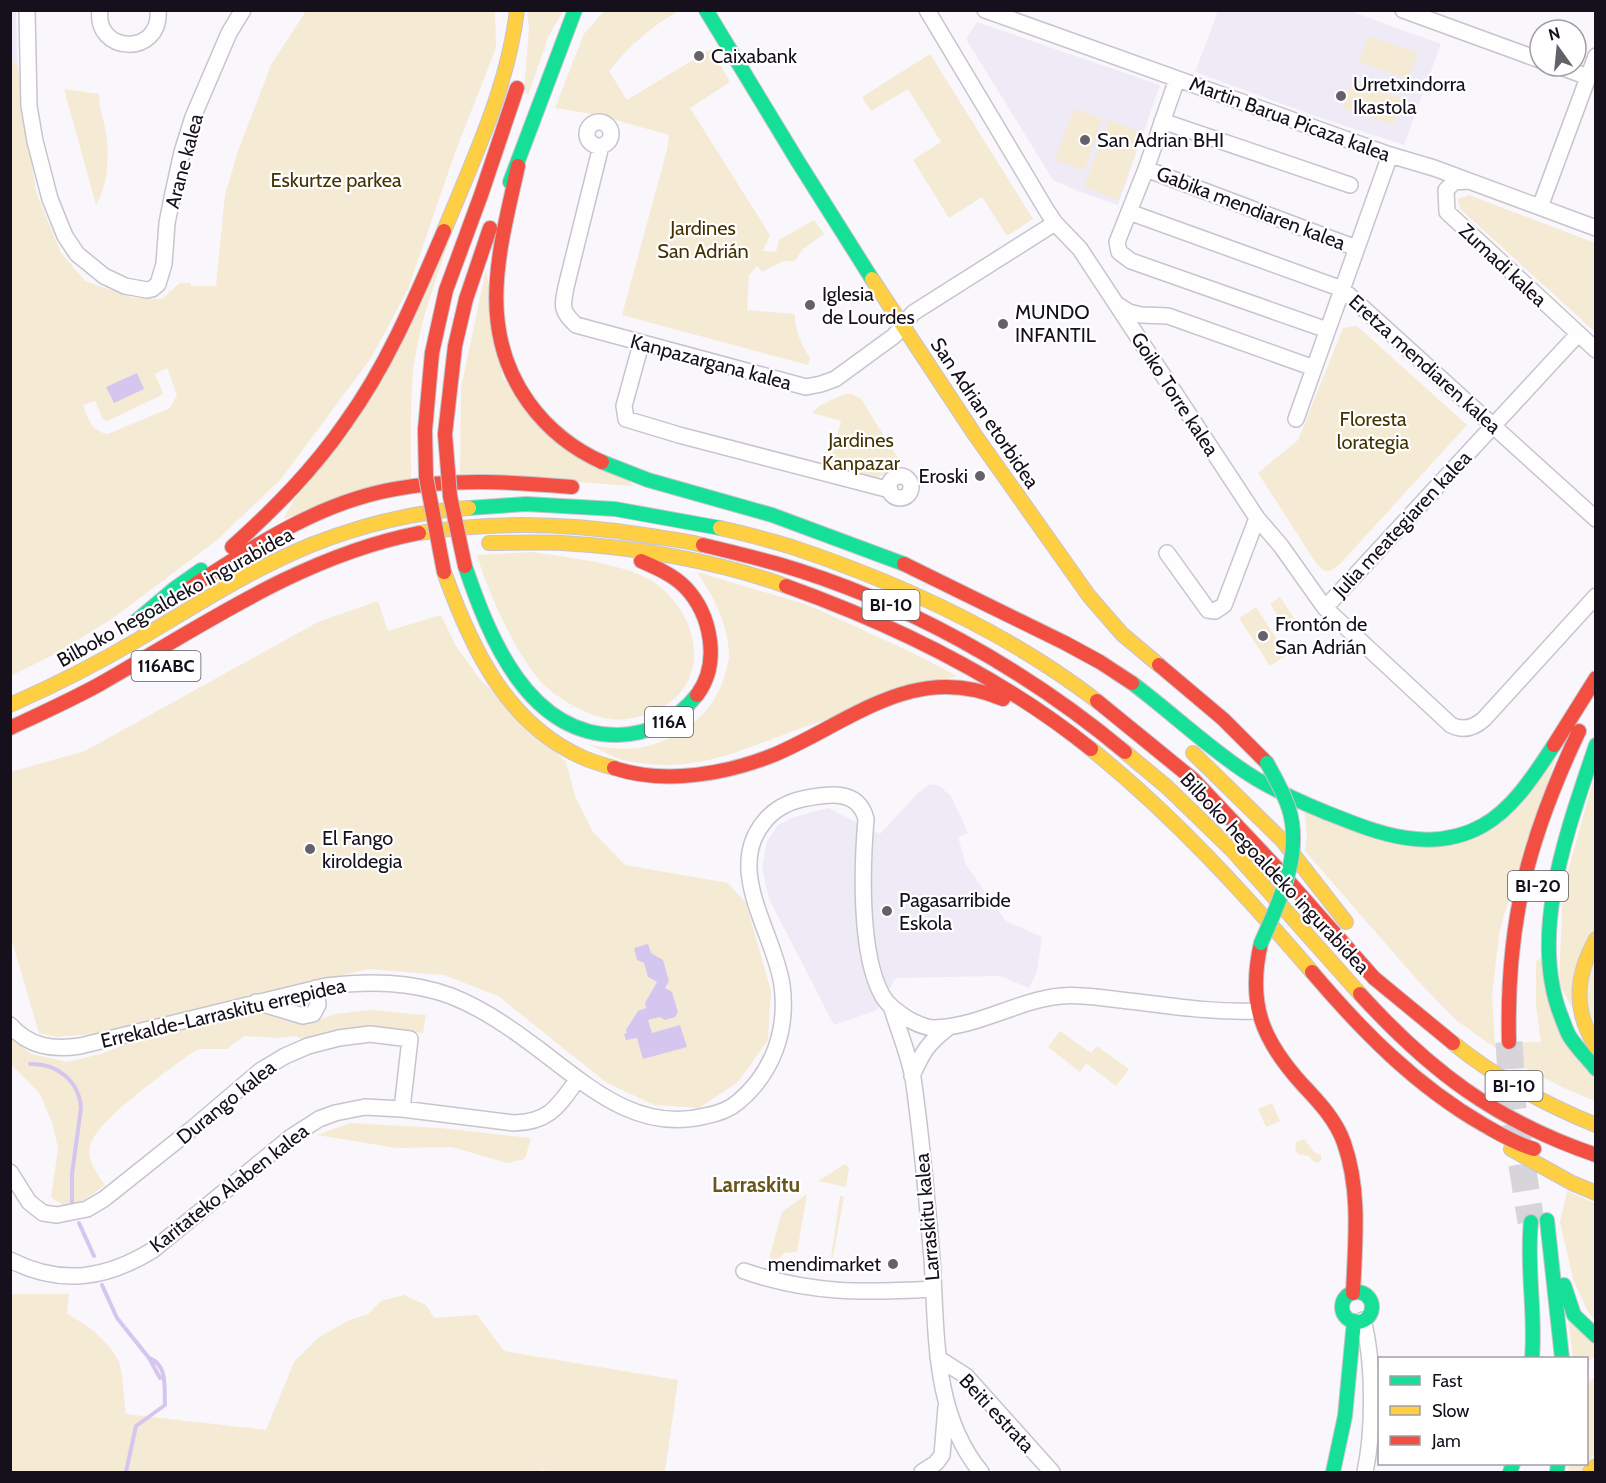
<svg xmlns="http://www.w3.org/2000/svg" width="1606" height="1483" font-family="Cabin,sans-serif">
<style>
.built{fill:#eeebf6}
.green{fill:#f5ead3;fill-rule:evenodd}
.water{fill:#d5c6f0}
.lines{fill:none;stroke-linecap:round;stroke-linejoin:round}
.stream{stroke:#d5c6f0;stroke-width:4}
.highway-tunnel{stroke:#d7d4da;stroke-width:27;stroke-dasharray:27 14;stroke-linecap:butt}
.street-casing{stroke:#c8c4cd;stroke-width:18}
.fast-casing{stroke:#c8c4cd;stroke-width:16}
.slow-casing{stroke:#c8c4cd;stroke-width:16}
.jam-casing{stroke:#c8c4cd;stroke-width:16}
.street{stroke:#fefeff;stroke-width:15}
.fast{stroke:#16e098;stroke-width:14}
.slow{stroke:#ffcf43;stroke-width:14}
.jam{stroke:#f24e42;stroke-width:14}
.fast-bridge-casing{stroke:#c8c4cd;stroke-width:16;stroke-linecap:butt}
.jam-bridge-casing{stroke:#c8c4cd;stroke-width:16;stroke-linecap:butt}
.fast-bridge{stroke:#16e098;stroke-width:14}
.jam-bridge{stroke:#f24e42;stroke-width:14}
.poi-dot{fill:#65616a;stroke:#fff;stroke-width:2}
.labels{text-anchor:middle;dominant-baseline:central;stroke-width:4.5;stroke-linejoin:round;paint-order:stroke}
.shield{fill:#fff;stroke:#5b5860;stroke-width:1.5}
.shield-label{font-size:18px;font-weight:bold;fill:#15101c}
.poi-label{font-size:20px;fill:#15101c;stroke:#fff;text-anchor:start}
.street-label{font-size:20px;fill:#15101c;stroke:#fff}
.park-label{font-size:20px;fill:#430;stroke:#fff}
.neighbourhood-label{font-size:21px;font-weight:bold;fill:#6a551a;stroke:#fff}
</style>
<rect width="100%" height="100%" fill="#f9f7fc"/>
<path class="built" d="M11 11H16L17 61 11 62Z
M1218 11H1350L1441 44 1404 145 1318 117 1195 72Z
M977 22 1160 85 1118 205 1078 191 1053 180 966 39Z
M930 784 939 786 951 796 968 833 958 837 966 865 1006 921 1042 937 1037 972 1029 988 1000 976 896 978 877 1010 834 1025 769 899 762 867 767 841 778 825 794 817 828 808 880 834 917 794Z"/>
<path class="green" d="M605 10 678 11C651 27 629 46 609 71L627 100 711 49 730 82 690 108 770 235 763 251 776 252 779 240 814 220 824 234 803 249 795 261H783L762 272 757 266 749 275 747 310 795 314C794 330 802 345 810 358L808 365 622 315 667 150 669 135 598 115 555 108 584 34Z
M306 11H495L496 48 456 150 408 289 371 358 281 479 217 540 113 618 57 653 11 676V62L17 61 36 192 61 253 85 281 134 298 162 299 180 283H191V286H216L225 195 238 151 271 65ZM167 368 177 395 170 408 108 434C92 432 88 419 83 405L95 401 103 419 107 421 162 395 163 393 155 374Z
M527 11H563L549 35 528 95 524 89 529 28Z
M1368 36 1418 53 1409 79 1359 62Z
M930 54 1033 219 1007 236 982 197 949 218 913 160 941 142 908 89 871 111 862 97Z
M1352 81 1402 99 1393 125 1343 108Z
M64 89 99 94C99 110 106 125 107 141 109 161 107 187 96 205Z
M1074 109 1102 119 1084 171 1055 160Z
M1109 120 1143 133 1118 200 1084 187Z
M1469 195 1595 243V332L1460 209 1458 199Z
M452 233C435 282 415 333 412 386 410 416 411 448 411 479L283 519Z
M486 269 503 378 634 486 460 474 461 388Z
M1357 326 1467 425 1340 564C1330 573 1325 574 1316 563L1258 473 1298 440 1343 328Z
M844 394H852L861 399 901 463 874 480 828 470 841 421 812 413 819 406Z
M532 552C564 557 630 564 655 583 701 616 713 685 655 711 642 717 625 721 611 719 589 717 558 699 543 684 517 657 487 591 477 555Z
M697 572 808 605 913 653 957 676C906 693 855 710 805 727 741 749 698 775 627 761 615 758 601 750 589 745 608 748 629 751 648 746 685 736 715 711 725 674 726 669 729 662 729 657 729 626 714 597 697 572Z
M1280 597 1296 621 1285 628 1270 604Z
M378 601 388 631 441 615 456 646 479 678 566 762 575 796 593 832 625 865 728 883 746 903 771 991 768 1040 738 1082 699 1108 654 1105 607 1083 498 996 444 975 368 969 106 1033 56 1037 39 1033 11 938 10 772 85 751 318 622Z
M1256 607 1287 655 1270 666 1239 618Z
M1560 745 1504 915 1499 935 1492 995 1495 1043 1541 1042 1536 1005V962L1542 957 1595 1076V1101L1566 1089 1519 1065 1456 1020 1419 982 1305 851 1307 834 1304 807 1456 845Z
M1595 774V1052L1559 983 1563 889Z
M256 1009 312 1022 335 1014 370 1010 426 1015 423 1033 371 1029 303 1040 296 1036 278 1038 244 1036 227 1049H199L189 1055C167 1071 94 1122 90 1147 87 1162 97 1173 105 1185L79 1204 64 1206 51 1197 58 1149 53 1125 40 1094 11 1064 10 1037 31 1054 68 1062 104 1053 146 1036Z
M1060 1031 1091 1053 1097 1046 1129 1069 1116 1086 1086 1063 1080 1072 1048 1047Z
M1272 1103 1280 1121 1266 1127 1258 1109Z
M350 1123 440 1128 531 1138 525 1159 507 1163 452 1147 397 1148 317 1135Z
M1304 1139 1314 1152 1321 1155V1160L1318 1163 1314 1162 1309 1156 1298 1154 1295 1148 1296 1142Z
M845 1164 849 1168 846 1187 818 1181Z
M1567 1191 1595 1203V1320L1588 1312 1573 1279 1560 1222Z
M807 1194 797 1252 784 1253 778 1260 769 1258 782 1212Z
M840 1196 844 1197 833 1257H831Z
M11 1294H69L67 1314C88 1325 108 1340 119 1362 123 1372 124 1401 126 1414L266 1430 294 1362 319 1337 350 1320 368 1314 381 1301 404 1295 426 1305 434 1318 477 1315 504 1351 678 1380 665 1472H560L541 1470 538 1472H11Z
M1568 1318 1595 1342V1357L1587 1362 1586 1358H1573Z
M1595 1377V1454L1581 1472H1568L1569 1464H1586L1587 1383Z"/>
<path class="water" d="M137 373 144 389 114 403 106 387Z
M648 944 651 953 663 960 669 981 665 988 672 992 678 1012 675 1017 665 1020 660 1017 648 1020 652 1033 680 1025 687 1047 643 1059 637 1038 626 1040 624 1034 627 1033 626 1030 638 1011 646 1008 645 1003 657 982 648 977 644 963 637 960 634 948Z"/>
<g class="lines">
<path class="stream" d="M30 1064C57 1063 79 1081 81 1108L72 1174V1203
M79 1223 94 1256
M102 1285 117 1318 149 1358 160 1378
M126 1472 136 1426 165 1405C164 1387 168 1365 149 1358"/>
<path class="highway-tunnel" d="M1509 1042 1513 1108 1531 1222"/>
<defs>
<path id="street" d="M27 10 29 106 35 141 50 199 65 236 77 254 104 276 125 286 147 290 152 289 158 284 164 264 167 223 173 193 182 152 193 117 229 33 243 10
M100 10C94 54 162 57 158 10
M927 10 1047 211 1055 223 1080 249 1257 518 1281 546 1325 608 1451 725C1463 731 1474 728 1484 719L1596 596
M985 10 1390 155 1434 168 1596 228
M1403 10 1540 60
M1558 66 1588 77
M1177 79 1146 169 1117 242 1119 252 1131 261 1327 330
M1162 121 1350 185
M587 134a12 12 0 1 1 24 0a12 12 0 1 1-24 0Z
M601 146 566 287C562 307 561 311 576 325L806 387 821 384 835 379 894 336 913 313 1055 223
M1146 169 1356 248
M1469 181 1454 182 1446 190 1447 212 1596 350
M1540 207 1596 56
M1129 212 1342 289 1596 519
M1118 305 1129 312 1141 315 1168 316 1314 368
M641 344 624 406 626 419 679 435 890 490
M1296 419 1390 155
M889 487a11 11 0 1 1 22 0a11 11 0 1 1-22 0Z
M1167 553 1208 610 1215 611 1224 605 1257 518
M1325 608 1578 334
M256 1002 303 1016 313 1014 318 1005 316 988
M892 1009C899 1032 909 1055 913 1078 922 1138 927 1199 932 1259 937 1331 932 1413 981 1472
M10 1025C29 1047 53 1050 80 1046L326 986C369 981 410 981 451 996 479 1007 505 1024 529 1042 582 1080 633 1134 705 1116 716 1114 729 1110 738 1102 773 1073 788 1030 782 985 775 934 724 870 764 822 773 810 788 802 802 799 827 794 858 788 866 819 862 866 859 953 882 995 888 1006 898 1012 908 1019 916 1023 925 1028 934 1028 979 1027 1018 1000 1061 996 1081 994 1101 998 1121 1000 1166 1005 1211 1013 1257 1011
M912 1076C923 1051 928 1043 949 1027
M10 1172 29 1202 43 1213 57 1215 87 1209 104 1199 193 1128 260 1071 285 1056 308 1046 339 1038 370 1034 410 1039 402 1109
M10 1260C61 1286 106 1279 153 1250L291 1137 319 1119 335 1113 365 1107 402 1109 514 1123C550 1122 558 1106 578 1079
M744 1271C810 1294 864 1293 933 1289
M1363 1320C1374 1362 1374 1430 1365 1472
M938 1358 966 1376 1052 1472
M922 1472 936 1463 942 1455 946 1407"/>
<path id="fast" d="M706 10 797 160 872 279
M510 182 575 10
M602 462 648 480 772 515 904 564
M469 508 526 504 615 509 720 528
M465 566C489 637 528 736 618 735 650 734 677 720 697 695
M136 621 174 589 201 570
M1132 683C1171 712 1206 746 1247 773 1271 789 1298 801 1325 812 1375 832 1429 855 1482 826 1513 809 1535 774 1554 745
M1596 745C1569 826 1528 932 1561 1016 1564 1023 1566 1031 1570 1037 1577 1048 1588 1059 1596 1069
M1547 1220 1562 1358
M1531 1222C1526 1267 1536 1313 1532 1358
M1564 1285 1574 1315 1596 1336
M1342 1307a15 15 0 1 1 30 0a15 15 0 1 1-30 0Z
M1333 1472 1345 1416 1354 1321
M1510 1472 1513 1464
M1557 1472 1558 1464"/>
<path id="slow" d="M444 231C473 160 508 87 517 10
M872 279 975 435 1089 596 1122 634 1159 665
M720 528C745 534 771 540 795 548 902 584 1007 632 1097 701
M419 533C494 521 568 523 644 535 663 538 683 540 703 545
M489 543C513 543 538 542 562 543 635 547 717 561 786 586
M444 572C471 647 506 724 584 758 593 762 604 765 614 768
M10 705C55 685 97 664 139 639 195 606 250 570 311 545 361 525 415 512 469 508
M1091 749C1173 815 1243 892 1312 972
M1125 752 1167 787 1232 850 1360 994
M1193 753 1282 840 1346 922
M1596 939C1575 977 1573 1010 1596 1047
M1453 1043C1496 1078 1544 1104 1596 1125
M1511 1149 1572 1183 1596 1193
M1590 1472 1596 1466"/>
<path id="jam" d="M518 166C500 248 475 328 529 403 548 429 573 449 602 462
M425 430 432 353 446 290 481 195 517 88
M445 434 455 346 466 299 490 228
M703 545C728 551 753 557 778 564 902 600 1026 669 1125 752
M232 547C274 509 314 469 346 422 388 364 416 296 444 231
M641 561C657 568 673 575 685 587 711 614 721 663 697 695
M904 564 1065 643 1100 662 1132 683
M786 586C895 625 1000 676 1091 749
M191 587C254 546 320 502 395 489 454 478 513 482 572 487
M1159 665 1223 719 1267 763
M1097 701 1194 780 1276 867 1374 978 1453 1043
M10 728C40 714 71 700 100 684 202 626 301 556 419 533
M1554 745 1596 678
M614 768C665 785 727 774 776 754 852 721 915 661 1003 699
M1261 943C1247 1003 1262 1040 1302 1084 1319 1102 1336 1120 1344 1143 1361 1191 1355 1244 1353 1293
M1312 972C1362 1031 1416 1086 1484 1125 1500 1134 1516 1144 1534 1149
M1360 994C1430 1071 1496 1121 1596 1155
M1509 1042C1506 922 1528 839 1579 731"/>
</defs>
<use href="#street" class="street-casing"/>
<use href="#fast" class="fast-casing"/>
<use href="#slow" class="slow-casing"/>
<use href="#jam" class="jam-casing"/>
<use href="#street" class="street"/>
<use href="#fast" class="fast"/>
<use href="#slow" class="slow"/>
<use href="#jam" class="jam"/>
<defs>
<path id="fast-bridge" d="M1261 943C1279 902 1303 855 1289 809 1284 793 1275 778 1267 763"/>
<path id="jam-bridge" d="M425 430 426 477 444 572
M445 434 450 496 465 566"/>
</defs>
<use href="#fast-bridge" class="fast-bridge-casing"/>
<use href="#jam-bridge" class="jam-bridge-casing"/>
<use href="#fast-bridge" class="fast-bridge"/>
<use href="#jam-bridge" class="jam-bridge"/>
</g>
<g class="poi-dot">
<circle cx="699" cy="56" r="6"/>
<circle cx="1341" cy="96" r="6"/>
<circle cx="1085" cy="140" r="6"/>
<circle cx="810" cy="305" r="6"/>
<circle cx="1003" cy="324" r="6"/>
<circle cx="980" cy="476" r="6"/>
<circle cx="1263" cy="636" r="6"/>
<circle cx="310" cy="849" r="6"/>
<circle cx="887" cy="911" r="6"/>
<circle cx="893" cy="1264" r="6"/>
</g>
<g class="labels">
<g class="shield">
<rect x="862.5" y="590" width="57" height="30" rx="4.5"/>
<rect x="131.5" y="651" width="69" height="30" rx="4.5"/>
<rect x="645" y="707" width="48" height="30" rx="4.5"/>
<rect x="1508" y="871" width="60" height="30" rx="4.5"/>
<rect x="1485.5" y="1071" width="57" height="30" rx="4.5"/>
</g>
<g class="shield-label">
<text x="891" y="605">BI-10</text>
<text x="166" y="666">116ABC</text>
<text x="669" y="722">116A</text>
<text x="1538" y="886">BI-20</text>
<text x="1514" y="1086">BI-10</text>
</g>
<g class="poi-label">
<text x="711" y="56">Caixabank</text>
<text x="1353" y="84">Urretxindorra<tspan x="1353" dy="23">Ikastola</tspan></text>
<text x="1097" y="140">San Adrian BHI</text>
<text x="822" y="294">Iglesia<tspan x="822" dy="23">de Lourdes</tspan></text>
<text x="1015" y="312">MUNDO<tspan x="1015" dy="23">INFANTIL</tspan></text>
<text x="968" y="476" text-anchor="end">Eroski</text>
<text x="1275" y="624">Frontón de<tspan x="1275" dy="23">San Adrián</tspan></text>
<text x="322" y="838">El Fango<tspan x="322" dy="23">kiroldegia</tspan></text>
<text x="899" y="900">Pagasarribide<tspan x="899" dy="23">Eskola</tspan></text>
<text x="881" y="1264" text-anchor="end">mendimarket</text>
</g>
<g class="street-label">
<text transform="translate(1290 119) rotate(20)">Martin Barua Picaza kalea</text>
<text transform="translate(184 161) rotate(-75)">Arane kalea</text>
<text transform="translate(1251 208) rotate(21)">Gabika mendiaren kalea</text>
<text transform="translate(1503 265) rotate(43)">Zumadi kalea</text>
<text transform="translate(711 362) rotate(15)">Kanpazargana kalea</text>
<text transform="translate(1425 364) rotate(42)">Eretza mendiaren kalea</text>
<text transform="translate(1175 394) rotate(57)">Goiko Torre kalea</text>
<text transform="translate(985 413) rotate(56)">San Adrian etorbidea</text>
<text transform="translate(1402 524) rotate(-47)">Julia meategiaren kalea</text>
<text transform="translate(175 597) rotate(-29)">Bilboko hegoaldeko ingurabidea</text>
<text transform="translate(1275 873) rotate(47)">Bilboko hegoaldeko ingurabidea</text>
<text transform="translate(223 1013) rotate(-13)">Errekalde-Larraskitu errepidea</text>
<text transform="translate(226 1102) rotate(-39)">Durango kalea</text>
<text transform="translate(229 1188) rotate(-38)">Karitateko Alaben kalea</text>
<text transform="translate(927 1217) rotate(-95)">Larraskitu kalea</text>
<text transform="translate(997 1413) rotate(47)">Beiti estrata</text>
</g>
<g class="park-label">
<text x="336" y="180">Eskurtze parkea</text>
<text x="703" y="228">Jardines<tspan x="703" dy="23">San Adrián</tspan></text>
<text x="1373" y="419">Floresta<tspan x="1373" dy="23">lorategia</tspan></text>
<text x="861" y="440">Jardines<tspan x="861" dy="23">Kanpazar</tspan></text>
</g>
<g class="neighbourhood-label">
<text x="756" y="1184">Larraskitu</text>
</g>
</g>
<rect width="1606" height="1483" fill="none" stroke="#15101c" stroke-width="24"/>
<rect x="1378" y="1357" width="210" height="108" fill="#ffffff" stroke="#a19fa4" stroke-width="1.5"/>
<rect x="1390" y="1376" width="30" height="9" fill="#16e098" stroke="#a19fa4" stroke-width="1.5"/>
<text x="1432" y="1387" font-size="18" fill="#15101c">Fast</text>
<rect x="1390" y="1406" width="30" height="9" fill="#ffcf43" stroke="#a19fa4" stroke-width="1.5"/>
<text x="1432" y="1417" font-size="18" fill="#15101c">Slow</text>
<rect x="1390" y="1436" width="30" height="9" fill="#f24e42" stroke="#a19fa4" stroke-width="1.5"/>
<text x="1432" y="1447" font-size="18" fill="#15101c">Jam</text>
<g transform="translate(1558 48) rotate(345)"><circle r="28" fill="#ffffff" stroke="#a19fa4" stroke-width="1.5"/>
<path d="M0-4.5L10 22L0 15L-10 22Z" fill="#65616a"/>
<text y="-9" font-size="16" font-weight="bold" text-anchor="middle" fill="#15101c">N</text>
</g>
</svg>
